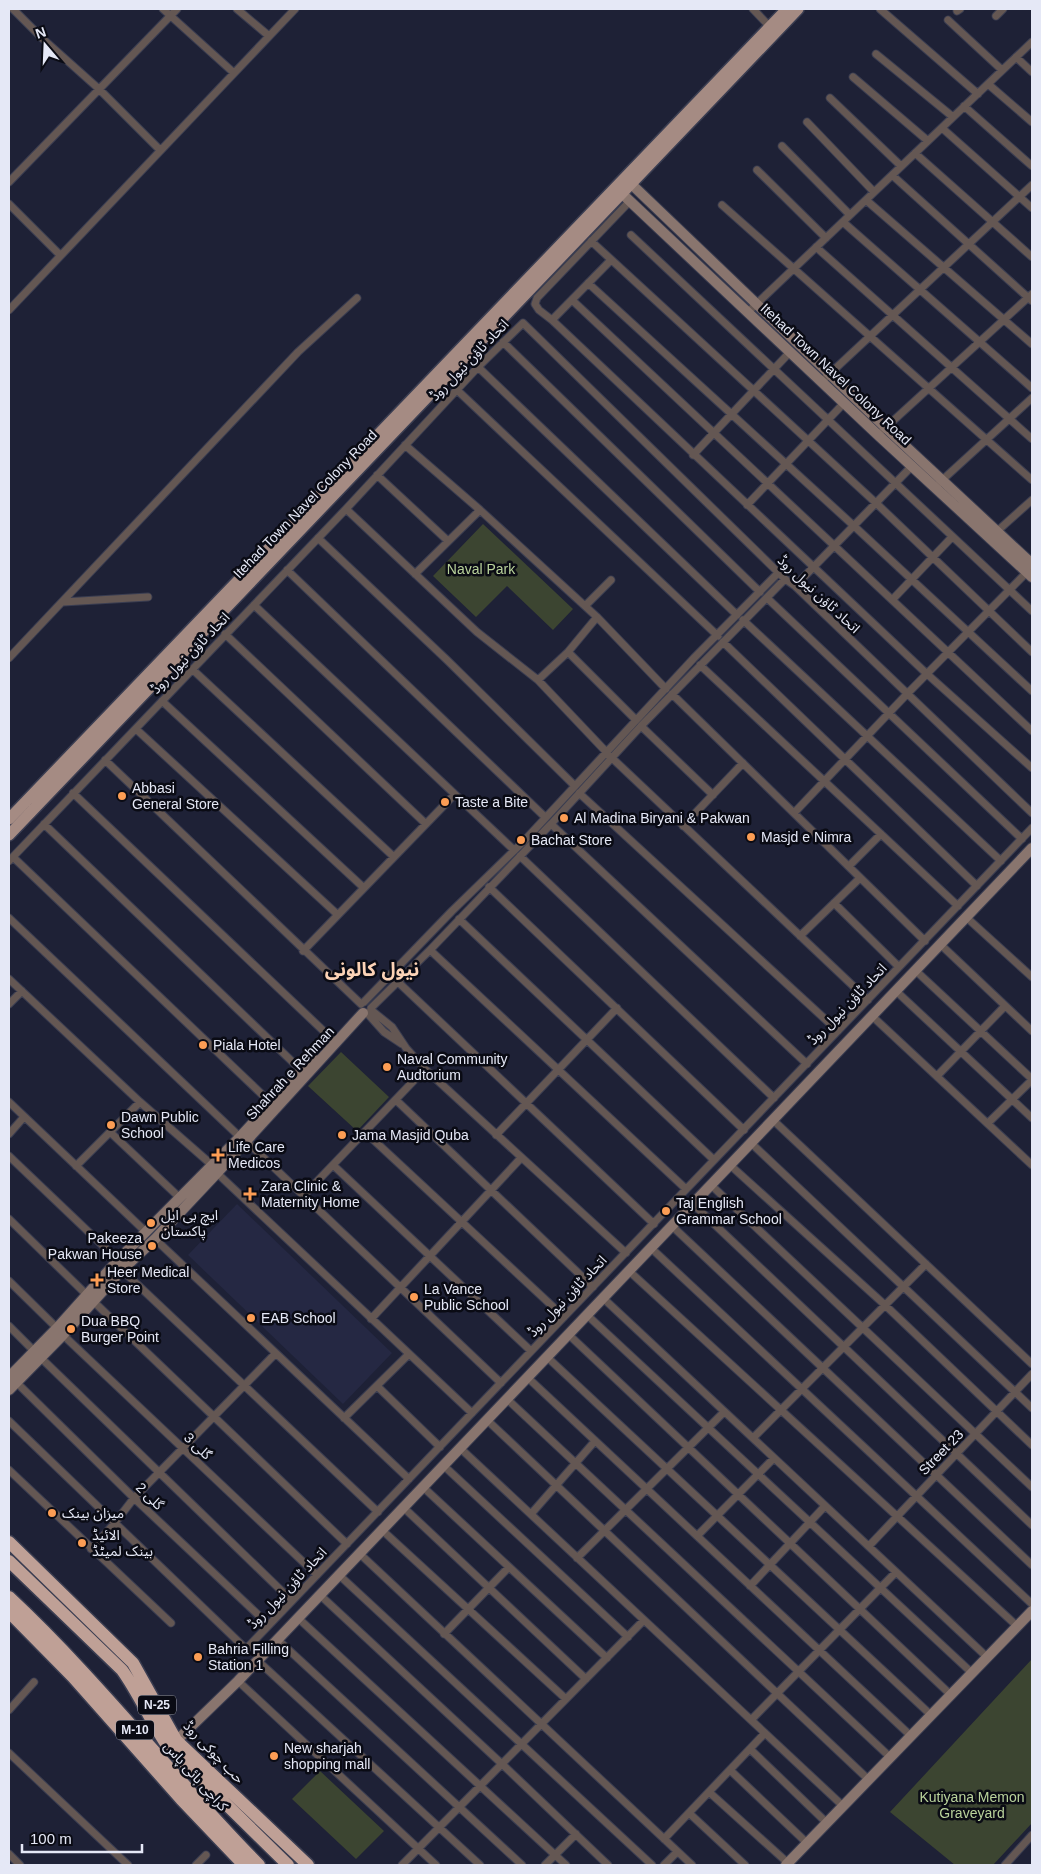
<svg xmlns="http://www.w3.org/2000/svg" width="1041" height="1874" font-family="Helvetica,'Noto Sans Arabic',sans-serif">
<style>
.built{fill:#252843}
.green{fill:#3c4531}
.lines{fill:none;stroke-linecap:round;stroke-linejoin:round}
.street-casing{stroke:#3a3d51;stroke-width:9}
.secondary-casing{stroke:#3a3d51;stroke-width:12}
.primary-casing{stroke:#3a3d51;stroke-width:14}
.highway-casing{stroke:#3a3d51;stroke-width:15}
.street{stroke:#645753;stroke-width:7}
.secondary{stroke:#89756e;stroke-width:10}
.primary{stroke:#a58b83;stroke-width:11}
.highway{stroke:#bfa096;stroke-width:12}
.poi-dot{fill:#fc9d54;stroke:#0a0b14;stroke-width:2}
.labels{text-anchor:middle;dominant-baseline:central;stroke-width:5;stroke-linejoin:round;paint-order:stroke}
.shield{fill:#0a0b14;stroke:#a3a6b2;stroke-width:1}
.shield-label{font-size:12px;font-weight:bold;fill:#e5e8f6}
.street-label{font-size:14px;fill:#e5e8f6;stroke:#0a0b14}
.park-label{font-size:14px;fill:#b9d29b;stroke:#0a0b14}
.poi-label{font-size:14px;fill:#e5e8f6;stroke:#0a0b14;text-anchor:start}
.district-label{font-size:19px;font-weight:bold;fill:#fcd3b6;stroke:#0a0b14}
</style>
<rect width="100%" height="100%" fill="#1e2136"/>
<path class="built" d="M237 1204 392 1353 343 1404 188 1255Z"/>
<path class="green" d="M483 524 573 609 553 630 507 586 476 617 433 576Z
M341 1052 389 1097 357 1131 308 1086Z
M1032 1659V1823L993 1865H955L890 1812Z
M320 1771 384 1831 356 1859 292 1799Z"/>
<g class="lines">
<defs>
<path id="street" d="M13 9 43 39 99 89 160 150
M163 9 234 73
M237 9 269 36
M753 9 772 29
M880 9 978 94
M957 11 960 9
M996 16 1003 9
M948 20 1002 70
M876 54 953 117
M1016 57 1032 72
M853 77 928 141
M988 84 1032 122
M830 98 901 166
M964 106 1032 166
M807 122 874 192
M942 128 1032 208
M782 146 850 215
M915 153 1032 257
M757 170 826 238
M892 175 1032 301
M9 182 177 9
M866 200 1032 344
M630 201 537 298 535 304 539 310 552 320 927 674 1032 768
M9 204 60 255
M722 205 1032 480
M843 222 1032 388
M631 235 1032 611
M591 241 876 503 1032 652
M816 247 1032 439
M588 283 854 526 1032 691
M572 300 1032 731
M9 310 295 9
M748 312 1032 42
M552 320 611 260
M503 342 760 592
M478 367 737 615
M822 381 1032 185
M457 390 718 636
M883 430 1032 294
M405 445 480 510 597 617 666 689
M693 455 790 352
M377 475 448 541
M939 483 1032 398
M747 505 844 403
M346 509 477 632 538 680 612 758 868 1000
M994 534 1032 500
M318 538 447 660 575 786
M287 570 545 817
M415 574 480 510
M795 586 912 466
M767 598 1022 839
M893 599 952 537
M63 602 148 597
M254 605 514 850
M585 606 611 580
M743 620 1001 861
M225 634 426 824
M723 642 977 886
M568 652 636 720
M9 658 298 352 357 298
M700 665 958 906
M192 669 394 857
M538 680 568 652 597 617
M672 694 925 941
M162 701 364 888
M641 726 713 795
M136 729 338 915
M105 760 361 1004
M73 793 332 1039
M579 793 838 1031
M794 813 906 695 1027 572
M44 824 301 1070
M551 824 807 1064
M683 826 743 763
M520 856 774 1098
M13 857 271 1103
M9 861 346 509 478 367 523 323 785 579 795 586 1032 813
M849 866 881 834
M489 887 744 1130
M834 903 899 967
M966 917 1032 977
M9 918 240 1137
M459 919 714 1160
M800 936 860 878
M940 944 1032 1031
M430 950 686 1189
M303 951 454 795
M915 970 1032 1079
M9 979 140 1102 212 1165
M398 982 654 1224
M896 991 1032 1118
M364 1002 452 911 524 841 694 658 778 573
M9 1004 22 991
M371 1008 430 950 551 824 641 726 785 579
M371 1010 392 1027 406 1048 425 1069 626 1253
M367 1013 384 1032 402 1044
M872 1016 1032 1165
M937 1076 1005 1006
M396 1100 593 1287
M9 1102 146 1232
M773 1120 1032 1364
M988 1123 1032 1080
M110 1132 180 1198
M365 1132 564 1317
M9 1134 24 1117
M496 1135 617 1008
M246 1141 501 1383
M751 1143 1032 1408
M9 1156 118 1260
M333 1165 531 1351
M730 1165 885 1305 1032 1445
M76 1166 140 1102
M217 1173 472 1413
M711 1185 1032 1487
M303 1196 425 1069
M693 1204 1032 1525
M9 1219 87 1295
M672 1226 1032 1565
M155 1239 409 1479
M651 1248 1032 1604
M122 1270 378 1512
M629 1271 1017 1626
M9 1281 57 1328
M603 1298 987 1657
M93 1301 347 1544
M587 1315 972 1673
M371 1319 521 1158
M9 1326 34 1351
M568 1334 951 1695
M63 1335 317 1575
M40 1357 292 1601
M547 1357 931 1715
M527 1377 911 1736
M16 1382 134 1498 269 1625
M377 1386 440 1447
M507 1399 890 1757
M344 1418 409 1354
M487 1420 869 1780
M9 1421 246 1649 1032 828
M753 1438 926 1264
M460 1448 843 1806
M443 1465 628 1637
M9 1470 171 1623
M423 1487 607 1658
M403 1507 586 1679
M531 1514 595 1441
M382 1530 566 1699
M697 1536 774 1458
M869 1546 1032 1374
M91 1549 114 1524 134 1498 275 1354
M360 1554 692 1865
M577 1558 724 1412
M339 1575 652 1865
M750 1586 825 1506
M320 1595 502 1764 608 1865
M298 1618 566 1865
M444 1634 509 1567
M278 1640 522 1865
M258 1661 480 1865
M238 1681 436 1865
M9 1710 34 1682
M751 1720 896 1572
M750 1749 827 1823
M9 1753 128 1865
M730 1770 807 1843
M709 1792 788 1863
M689 1813 745 1865
M664 1839 765 1733
M9 1854 20 1865
M196 1865 206 1855
M402 1865 644 1620
M545 1865 576 1834
M664 1865 677 1852
M1005 1865 1032 1835"/>
<path id="secondary" d="M625 178 886 428 1032 564
M616 188 878 435 1032 577
M9 1377 57 1328 118 1260 240 1137 313 1058
M9 1390 63 1335 122 1270 155 1239 217 1173 363 1013
M171 1746 238 1681 320 1595 1032 848
M786 1865 1032 1611"/>
<path id="primary" d="M9 819 787 9
M9 835 798 9"/>
<path id="highway" d="M9 1542 133 1663 176 1740 308 1865
M9 1561 122 1670C140 1695 151 1723 169 1748L288 1865
M9 1597C98 1680 173 1778 259 1865
M9 1612 73 1677 181 1799 244 1865"/>
</defs>
<use href="#street" class="street-casing"/>
<use href="#secondary" class="secondary-casing"/>
<use href="#primary" class="primary-casing"/>
<use href="#highway" class="highway-casing"/>
<use href="#street" class="street"/>
<use href="#secondary" class="secondary"/>
<use href="#primary" class="primary"/>
<use href="#highway" class="highway"/>
</g>
<g class="poi-dot">
<circle cx="122" cy="796" r="5"/>
<circle cx="445" cy="802" r="5"/>
<circle cx="564" cy="818" r="5"/>
<circle cx="751" cy="837" r="5"/>
<circle cx="521" cy="840" r="5"/>
<circle cx="203" cy="1045" r="5"/>
<circle cx="387" cy="1067" r="5"/>
<circle cx="111" cy="1125" r="5"/>
<circle cx="342" cy="1135" r="5"/>
<path d="M215.5 1147.5h5v5h5v5h-5v5h-5v-5h-5v-5h5z"/>
<path d="M247.5 1186.5h5v5h5v5h-5v5h-5v-5h-5v-5h5z"/>
<circle cx="666" cy="1211" r="5"/>
<circle cx="151" cy="1223" r="5"/>
<circle cx="152" cy="1246" r="5"/>
<path d="M94.5 1272.5h5v5h5v5h-5v5h-5v-5h-5v-5h5z"/>
<circle cx="414" cy="1297" r="5"/>
<circle cx="251" cy="1318" r="5"/>
<circle cx="71" cy="1329" r="5"/>
<circle cx="52" cy="1513" r="5"/>
<circle cx="82" cy="1543" r="5"/>
<circle cx="198" cy="1657" r="5"/>
<circle cx="274" cy="1756" r="5"/>
</g>
<g class="labels">
<g class="shield">
<rect x="138" y="1695.5" width="38" height="19" rx="4"/>
<rect x="116" y="1720.5" width="38" height="19" rx="4"/>
</g>
<g class="shield-label">
<text x="157" y="1705">N-25</text>
<text x="135" y="1730">M-10</text>
</g>
<g class="street-label">
<text transform="translate(469 360) rotate(-46)">اتحاد ٹاؤن نیول روڈ</text>
<text transform="translate(836 374) rotate(43)">Itehad Town Navel Colony Road</text>
<text transform="translate(305 504) rotate(-46)">Itehad Town Navel Colony Road</text>
<text transform="translate(819 594) rotate(43)">اتحاد ٹاؤن نیول روڈ</text>
<text transform="translate(190 653) rotate(-46)">اتحاد ٹاؤن نیول روڈ</text>
<text transform="translate(847 1004) rotate(-46)">اتحاد ٹاؤن نیول روڈ</text>
<text transform="translate(290 1073) rotate(-47)">Shahrah e Rehman</text>
<text transform="translate(567 1296) rotate(-46)">اتحاد ٹاؤن نیول روڈ</text>
<text transform="translate(198 1446) rotate(43)">گلی 3</text>
<text transform="translate(941 1452) rotate(-46)">Street 23</text>
<text transform="translate(150 1496) rotate(44)">گلی 2</text>
<text transform="translate(287 1588) rotate(-46)">اتحاد ٹاؤن نیول روڈ</text>
<text transform="translate(214 1752) rotate(46)">حب چوکی روڈ</text>
<text transform="translate(196 1776) rotate(48)">کراچی بائی پاس</text>
</g>
<g class="park-label">
<text x="481" y="569">Naval Park</text>
<text x="972" y="1797">Kutiyana Memon<tspan x="972" dy="16">Graveyard</tspan></text>
</g>
<g class="poi-label">
<text x="132" y="788">Abbasi<tspan x="132" dy="16">General Store</tspan></text>
<text x="455" y="802">Taste a Bite</text>
<text x="574" y="818">Al Madina Biryani &amp; Pakwan</text>
<text x="761" y="837">Masjd e Nimra</text>
<text x="531" y="840">Bachat Store</text>
<text x="213" y="1045">Piala Hotel</text>
<text x="397" y="1059">Naval Community<tspan x="397" dy="16">Audtorium</tspan></text>
<text x="121" y="1117">Dawn Public<tspan x="121" dy="16">School</tspan></text>
<text x="352" y="1135">Jama Masjid Quba</text>
<text x="228" y="1147">Life Care<tspan x="228" dy="16">Medicos</tspan></text>
<text x="261" y="1186">Zara Clinic &amp;<tspan x="261" dy="16">Maternity Home</tspan></text>
<text x="676" y="1203">Taj English<tspan x="676" dy="16">Grammar School</tspan></text>
<text x="161" y="1215">ایچ بی ایل<tspan x="161" dy="16">پاکستان</tspan></text>
<text x="142" y="1238" text-anchor="end">Pakeeza<tspan x="142" dy="16">Pakwan House</tspan></text>
<text x="107" y="1272">Heer Medical<tspan x="107" dy="16">Store</tspan></text>
<text x="424" y="1289">La Vance<tspan x="424" dy="16">Public School</tspan></text>
<text x="261" y="1318">EAB School</text>
<text x="81" y="1321">Dua BBQ<tspan x="81" dy="16">Burger Point</tspan></text>
<text x="62" y="1513">میزان بینک</text>
<text x="92" y="1535">الائیڈ<tspan x="92" dy="16">بینک لمیٹڈ</tspan></text>
<text x="208" y="1649">Bahria Filling<tspan x="208" dy="16">Station 1</tspan></text>
<text x="284" y="1748">New sharjah<tspan x="284" dy="16">shopping mall</tspan></text>
</g>
<g class="district-label">
<text x="372" y="969">نیول کالونی</text>
</g>
</g>
<rect width="1041" height="1874" fill="none" stroke="#e5e8f6" stroke-width="20"/>
<g transform="translate(45 45) rotate(341)" stroke="#0a0b14" stroke-width="4" paint-order="stroke">
<path d="M0-4L9 19L0 12L-9 19Z" fill="#e5e8f6"/>
<text y="-8" font-size="14" font-weight="bold" text-anchor="middle" fill="#e5e8f6">N</text>
</g>
<path d="M22 1844v8h120v-8" fill="none" stroke="#e5e8f6" stroke-width="2.5"/>
<text x="30" y="1844" font-size="15" fill="#e5e8f6" stroke="#0a0b14" stroke-width="4" paint-order="stroke">100 m</text>
</svg>
